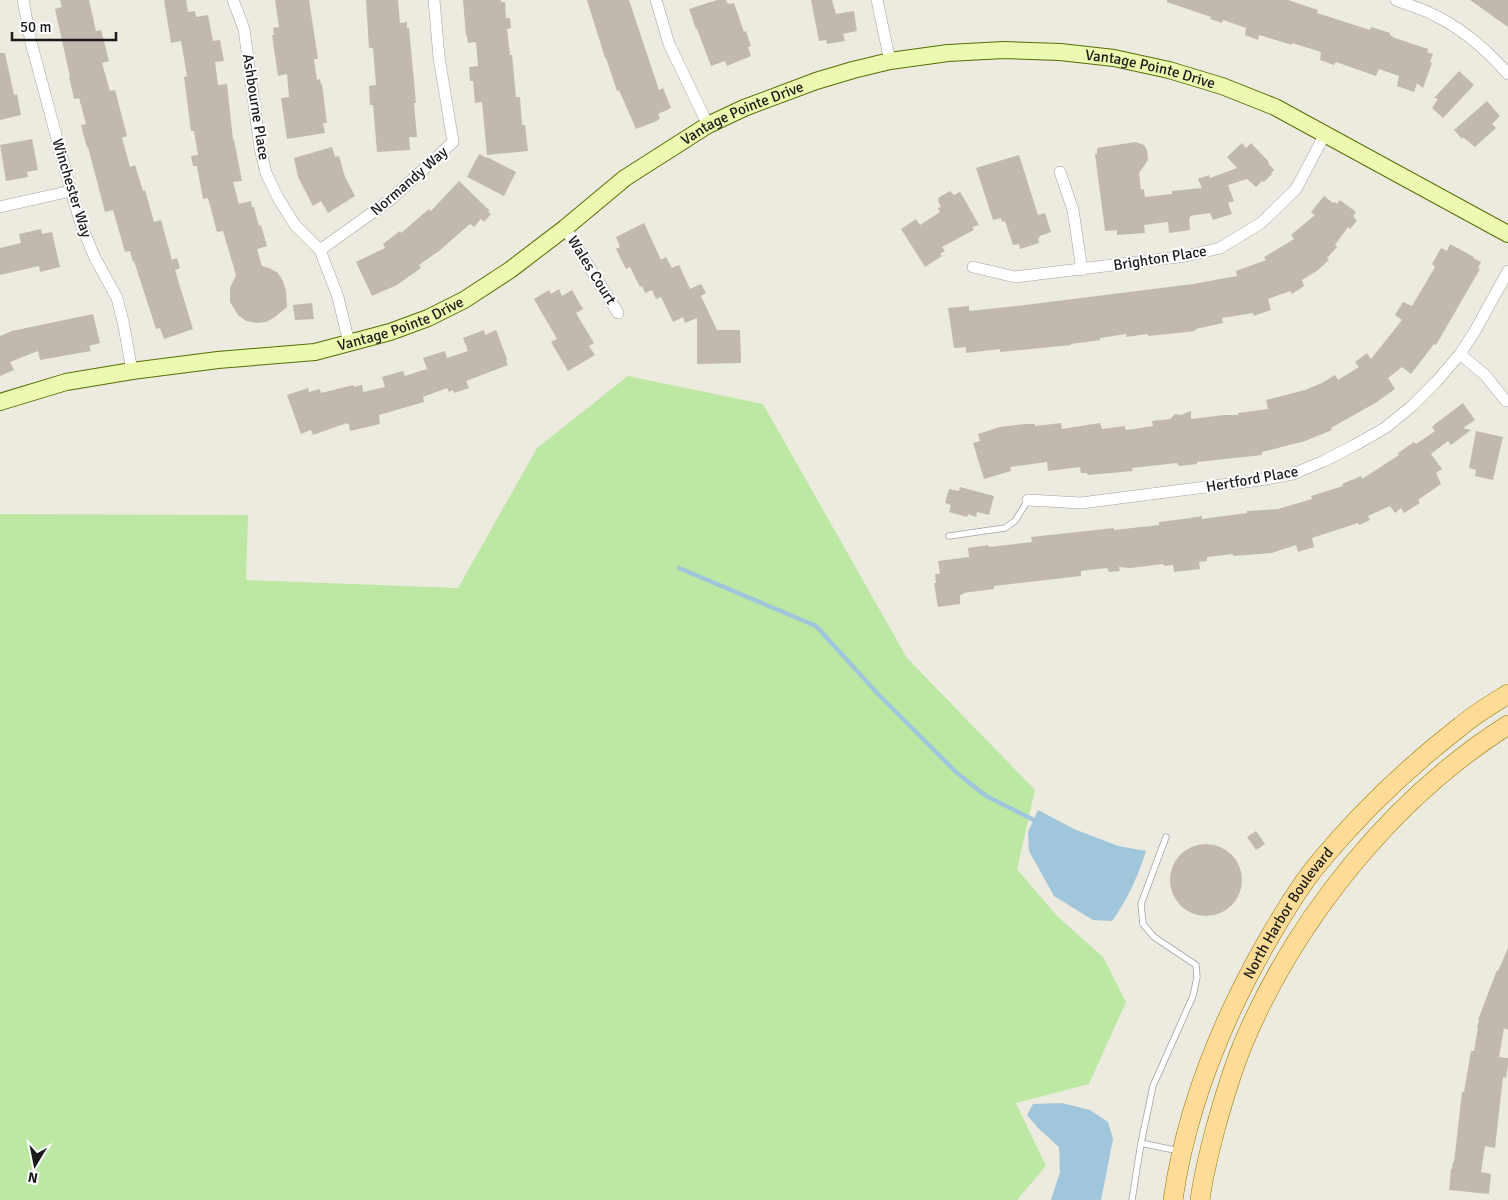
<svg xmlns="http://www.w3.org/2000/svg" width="1508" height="1200" font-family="Signika,sans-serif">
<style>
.grass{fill:#bde8a4}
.water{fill:#9fc6db}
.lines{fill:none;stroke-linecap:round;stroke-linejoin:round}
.stream{stroke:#9fc6db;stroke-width:4.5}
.building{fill:#c1b9b0}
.lane-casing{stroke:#a2a2a2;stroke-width:7}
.street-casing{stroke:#a2a2a2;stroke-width:12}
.secondary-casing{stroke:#566f04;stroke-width:18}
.primary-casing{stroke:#917300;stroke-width:20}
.lane{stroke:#fff;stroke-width:5.5}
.street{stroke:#fff;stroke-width:11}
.secondary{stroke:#ecf9b1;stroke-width:16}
.primary{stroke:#fcdc96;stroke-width:19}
.labels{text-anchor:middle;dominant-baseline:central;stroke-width:4;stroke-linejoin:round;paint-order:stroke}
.street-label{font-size:15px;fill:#1b1b1b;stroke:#fff}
</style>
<rect width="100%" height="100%" fill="#edeae0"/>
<path class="grass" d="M628 376 763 404 907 658 1035 790 1017 869 1057 916 1103 957 1126 1002 1089 1084 1016 1103 1046 1166 1017 1200H0V514L248 515 246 580 458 588 537 448Z"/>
<path class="water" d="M1038 810 1074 829 1118 846 1146 851C1138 876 1128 899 1112 921L1093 920 1054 896 1029 851 1028 832Z
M1062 1103 1090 1110 1108 1122 1113 1139 1101 1200H1051L1060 1172 1059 1147 1038 1128 1027 1115 1033 1104Z"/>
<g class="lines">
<path class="stream" d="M679 568 816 626 879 695 957 773 986 796 1034 820"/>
</g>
<path class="building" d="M60 0H89L96 31 101 30 109 61 102 63 110 91 115 90 127 136 122 138 130 167 135 165 143 191 145 190 154 222 161 220 172 260 177 258 180 268 175 270 193 329 164 339 160 328 156 329 134 261 133 262 130 251 125 252 113 210 105 212 88 147H87L83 133 81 125 86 124 79 98 74 99 69 77H70L55 9 62 7Z
M164 0H186L188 12 195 11 196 17 208 15 213 41 220 40 224 61 215 62 218 85 227 84 233 140H234L242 181 233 182 239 204 251 201 252 207H254L259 226 261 225 267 246 257 249 262 266 269 268 278 273 283 281 286 291 287 307 275 317 266 322 256 323 246 321 238 315 230 302V288L236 275 223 231 217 232 208 198 203 199 197 166H193L191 156 198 155 194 131H191L184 77 187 76 181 41 171 43Z
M275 0H309L318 59H314L317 80 320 79 321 85 322 84 327 123H323L325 133 287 139 281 98 289 97 287 74 278 76 272 35H274L273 28 279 27Z
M366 0H398L400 23 407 22V28H409L416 103H414L417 137H409L410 150 377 152 373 105H370L369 86 376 85 373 48H369Z
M463 0H501V2H505L506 18H510L511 28 507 29 510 55H512L516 97H520L522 125H525L528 151 487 155 482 102 475 103 473 81H470L469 67 478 66 476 42 468 43 467 36H466Z
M587 0H629L659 90 663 88 671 108 658 114 660 118 657 121 636 129 619 90 617 91 606 58H605Z
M717 0H726L728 4 730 3V4L734 3 744 32 746 31 751 46 748 47 751 56 727 66 725 61 711 66 697 29H696L689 9Z
M811 0H832L836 14 854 11 857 31 843 34 845 41 827 44 826 40 819 41Z
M1167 0H1288L1318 10 1317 13 1370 30 1371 27 1390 33V35L1395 38 1428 49 1427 52 1433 54 1430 62 1432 63 1423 88 1417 83 1414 92 1397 86 1399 76 1379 69 1376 76 1336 62 1334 65 1320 60 1321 52 1292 43V45L1259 35 1258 40 1245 35 1246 28 1223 20 1222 23 1210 19 1211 17 1167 2Z
M1470 0H1508V27Z
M0 53H5L14 95 17 94 21 115 0 120Z
M1459 71 1474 85 1443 118 1432 108 1438 99 1434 98Z
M1487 101 1500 116 1492 124 1496 128 1475 147 1463 137 1462 139 1454 130Z
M32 139 38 170 27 172 28 177 6 181 0 145Z
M1135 142 1144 145 1147 150 1148 160 1139 173 1141 190 1144 189 1145 197 1172 194V191L1202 188 1198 179 1209 175 1210 178 1237 168 1227 157 1242 143 1246 148 1251 143 1269 162 1268 163 1274 170 1271 173 1272 174 1264 182 1262 181 1256 187 1247 179 1228 185 1234 201 1228 203 1232 214 1213 220 1210 213 1190 216V219H1189L1190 230 1169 233 1168 222 1144 225 1145 233 1117 235V230L1105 231 1095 154H1097V148Z
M332 147 335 157 339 156 345 177 355 196 328 213 321 201 313 206 298 177 294 158Z
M479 154 487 158V157L516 172 504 196 467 177Z
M1019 155 1038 215 1045 213 1051 232 1040 236V237L1038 238 1039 243 1020 249 1019 244 1013 245 1005 221 1002 222 1001 218 993 220 976 168Z
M459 181 490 211 488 212 491 214 484 222 481 219 474 227 470 224 439 251 419 265 421 268 397 285 372 296 356 262 385 248 383 244 400 231 401 233 429 209 431 211Z
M950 191 954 195 960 192 962 195 979 225 972 227 974 230 942 247 945 251 940 254 942 256 925 267 901 229 916 219 920 225 940 212 938 208 941 207 938 201 939 200 938 198Z
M1324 196 1333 203 1335 202 1337 204 1340 200 1356 212 1353 216 1357 221 1350 229 1348 227 1335 245 1337 247 1327 258 1329 260 1318 270 1302 280 1304 286 1292 294 1290 291 1268 299 1271 310 1254 316 1253 313 1222 318 1223 323 1196 329 1195 331 1178 333 1148 336V334L1126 337V334L1100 338V340L1071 344V345L1000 352V349L966 353V347L954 348 948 308 969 306V311L1017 306 1193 284 1237 276 1236 271 1266 260 1264 257 1294 239 1291 235 1315 215 1311 212Z
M644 223 661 260 666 257 672 268 679 265 690 289 701 284 706 293 701 296 717 330H740L741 363 697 364V318L685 323 683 317 673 322 661 297 656 299 652 290 645 293 642 286 640 287 630 267 626 269 616 249 620 247 616 237Z
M41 229 42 234 52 232 60 267 40 272 39 266 0 275V248L21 243 19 234Z
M1450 244 1474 257 1473 258 1481 262 1478 268 1480 269 1436 345 1434 344 1411 374 1402 367 1388 378 1395 389 1377 402 1331 428 1332 430 1305 441 1262 452V455L1197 462V464L1179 466 1177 463 1132 468 1133 471 1088 475 1087 473H1081L1080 467 1048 471 1047 462 1010 467 1011 471 984 479 973 443 980 441 978 434 1000 427 1024 424H1035V426L1061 423 1062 429 1100 423 1102 429 1125 426V429L1127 430 1153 426 1152 421 1170 419 1175 414 1181 415 1191 411V419L1224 415H1238V413L1268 409 1266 400 1305 390 1322 383 1335 375 1338 380 1359 367 1355 362 1367 353 1371 359 1402 320 1395 315 1403 302 1412 306 1435 267 1432 264 1441 248 1447 251Z
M559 289 562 296 572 290 583 309 576 313 594 343 589 346 595 355 568 371 551 342 557 339 534 299 549 290 551 294Z
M312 303 314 319 295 320 293 305Z
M93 314 100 343 89 346 91 351 40 360 38 351 10 362 14 370 0 376V336L12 331Z
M484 330 485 335 496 330 507 359 506 360 508 365 466 381 469 388 454 393 453 390 449 392 447 388 423 397 424 402 379 415 380 424 350 431 349 424H347V423L313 435 311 430 301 434 287 395 308 388 309 392 320 389 321 393 353 385 354 387 362 385 363 392 385 387 382 377 403 371 405 376 427 369 423 358 445 351 447 358 468 351 463 338Z
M1463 403 1475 420 1463 428 1471 430 1451 445 1448 441 1431 454 1442 469 1436 473 1441 484 1418 500 1420 503 1404 513 1401 508 1395 513 1390 506 1368 516 1370 520 1359 525 1358 523 1312 538 1314 547 1298 552 1296 545 1272 553 1233 556V554L1207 557V561L1199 562 1200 569 1174 572 1173 565 1164 566 1163 564 1130 568 1119 567 1120 571 1109 572 1107 568 1081 571V576L994 586V589L963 593 964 594 960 595V604L938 607 934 583H936L935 574H940L938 561 969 557 968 548 988 545 989 547 1032 542 1031 537 1114 528V530L1159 525V522L1183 519 1202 516V519L1247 513V511L1278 509 1312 499 1311 496 1343 486 1342 484 1361 476 1362 479 1399 455 1398 453 1414 442 1416 444 1435 431 1432 427 1435 424Z
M1476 431 1503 437 1493 480 1475 476 1476 470 1469 468Z
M960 487 994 496 989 515 977 512 976 517 968 514 967 517 949 512 951 505 945 503 949 489 959 491Z
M1256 831 1265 844 1256 850 1247 837Z
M1170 880a36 36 0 1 1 72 0a36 36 0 1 1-72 0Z
M1508 948V1030L1504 1028 1499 1057 1508 1058V1065L1506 1078 1503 1077 1495 1148 1485 1146 1481 1172 1491 1174 1489 1194 1449 1190 1451 1169H1452L1453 1162H1454L1462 1092H1464L1471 1051H1474L1478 1028 1477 1027 1479 1020H1478L1497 970 1498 971Z"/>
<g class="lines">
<defs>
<path id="lane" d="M949 536 1005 528 1015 521 1028 500
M1141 1143 1179 1151
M1132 1200 1141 1143 1153 1086 1193 996 1197 977 1196 965 1154 937 1143 924 1141 904 1166 837"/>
<path id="street" d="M23 0 31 42 71 191 81 224 94 256 117 298 123 321 132 371
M233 0 244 29 260 148 266 173 278 198 295 225 320 250 338 297 349 343
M656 0 669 44 708 125
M877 0 890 61
M1396 0C1408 5 1420 8 1432 14 1462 28 1486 49 1508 74
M1060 172 1073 210 1082 270
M0 207 71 191
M565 228 618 313
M320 250 390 200 453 142 439 57 434 0
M973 267 1015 277 1186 256 1220 248 1261 223 1296 189 1325 134
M1460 354 1485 375 1506 401
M1028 500 1081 503 1260 480 1293 474 1324 461 1355 445 1385 428 1412 406 1436 382 1460 354 1475 331 1508 271"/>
<g id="secondary">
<path id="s1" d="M0 402 66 382 132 371 218 360 315 352 390 332 428 318 464 300 510 270 565 228 625 178 708 125 744 108 816 81 853 70 890 61 948 53 1004 50 1060 52 1114 58 1169 70 1222 86 1275 107 1508 234"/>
</g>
<g id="primary">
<path id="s2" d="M1173 1200C1186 1108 1223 1018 1269 938 1283 914 1299 887 1317 865 1359 814 1408 767 1461 726 1475 714 1492 704 1508 694"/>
<path d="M1200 1200C1203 1176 1209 1153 1215 1130 1223 1101 1232 1071 1243 1044 1296 918 1393 798 1508 725"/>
</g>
</defs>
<use href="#lane" class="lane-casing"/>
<use href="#street" class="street-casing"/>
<use href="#secondary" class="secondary-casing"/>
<use href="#primary" class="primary-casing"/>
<use href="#lane" class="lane"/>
<use href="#street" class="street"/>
<use href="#secondary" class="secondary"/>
<use href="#primary" class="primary"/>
</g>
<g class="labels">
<g class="street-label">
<text stroke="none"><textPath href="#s1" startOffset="1235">Vantage Pointe Drive</textPath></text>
<text transform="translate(256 107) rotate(81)">Ashbourne Place</text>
<text stroke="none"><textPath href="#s1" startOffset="815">Vantage Pointe Drive</textPath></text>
<text transform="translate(409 181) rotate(-41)">Normandy Way</text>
<text transform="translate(72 188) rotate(73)">Winchester Way</text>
<text transform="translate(1160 258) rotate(-9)">Brighton Place</text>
<text transform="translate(592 270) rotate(58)">Wales Court</text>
<text stroke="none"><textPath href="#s1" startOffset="410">Vantage Pointe Drive</textPath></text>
<text transform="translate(1252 479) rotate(-10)">Hertford Place</text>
<text stroke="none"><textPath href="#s2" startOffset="312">North Harbor Boulevard</textPath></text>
</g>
</g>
<g transform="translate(35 1165) rotate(190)" stroke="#ffffff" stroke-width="4" paint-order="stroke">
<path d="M0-4L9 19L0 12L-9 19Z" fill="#1b1b1b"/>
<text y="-8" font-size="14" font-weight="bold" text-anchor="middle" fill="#1b1b1b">N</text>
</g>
<path d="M12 32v8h104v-8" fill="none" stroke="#1b1b1b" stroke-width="2.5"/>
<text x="20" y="32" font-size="15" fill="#1b1b1b" stroke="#ffffff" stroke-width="4" paint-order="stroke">50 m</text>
</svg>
